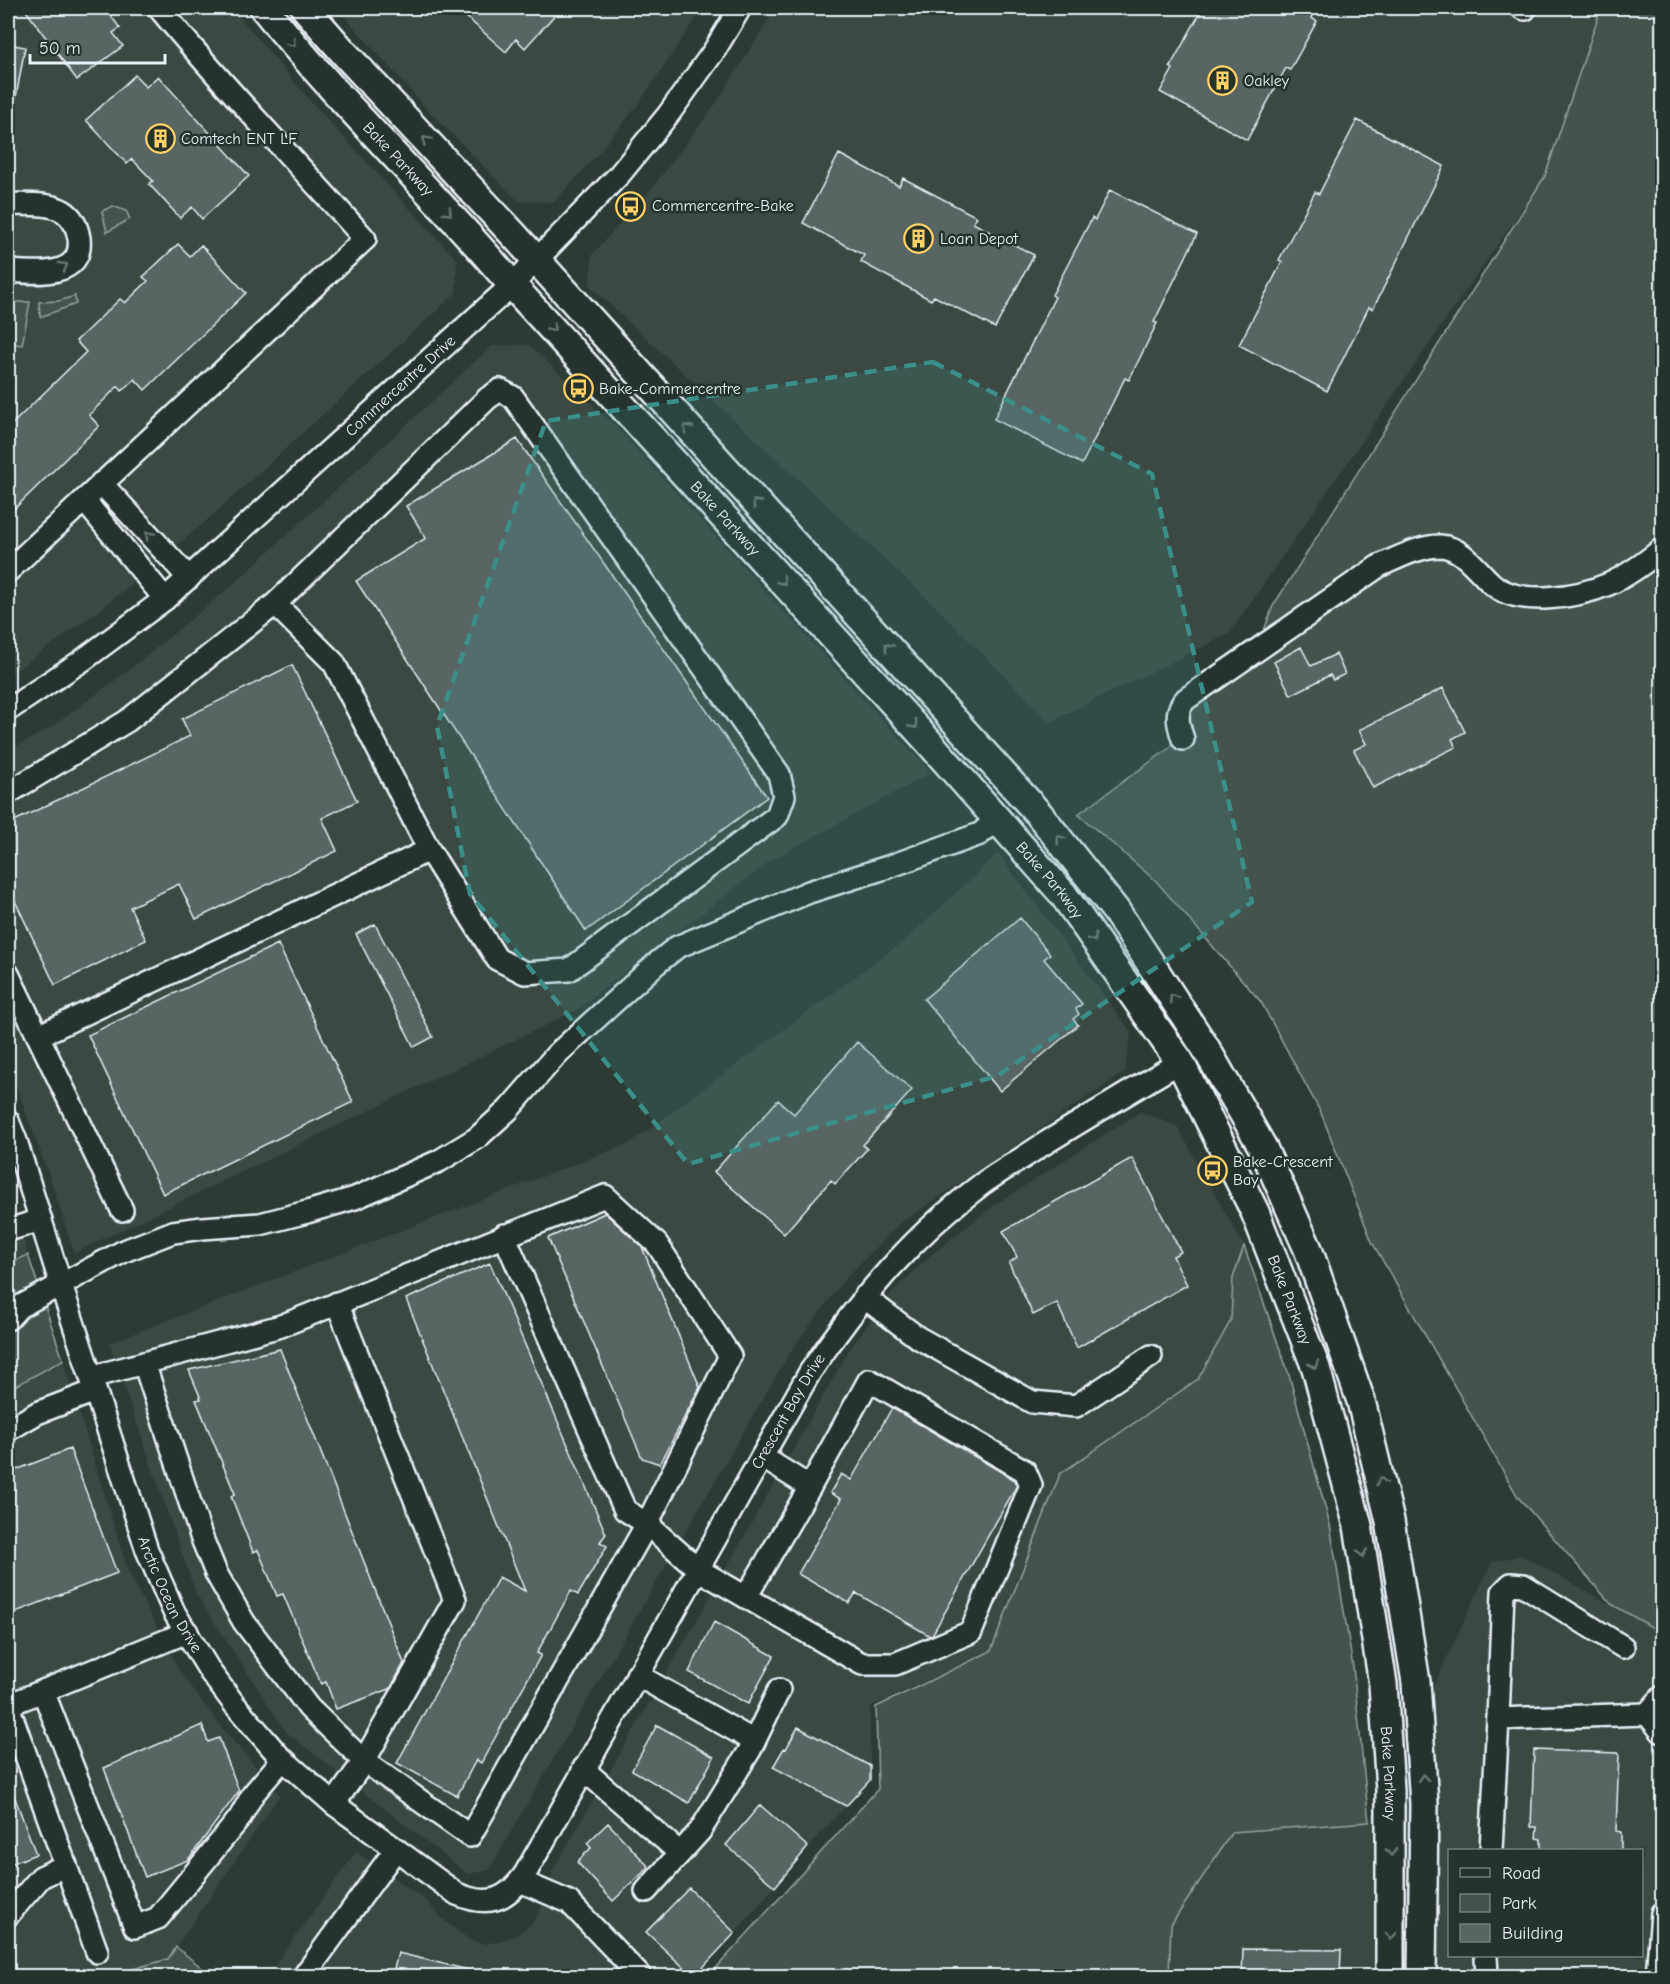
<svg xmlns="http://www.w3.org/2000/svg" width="1670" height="1984" font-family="'Comic Neue',sans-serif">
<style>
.built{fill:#3b4843;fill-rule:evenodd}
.green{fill:#45524e;stroke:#96a2a3;stroke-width:1.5}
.building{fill:#596563;stroke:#e8f1f8;stroke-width:1.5}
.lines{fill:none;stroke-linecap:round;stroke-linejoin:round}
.minor-casing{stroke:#e8f1f8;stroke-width:26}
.major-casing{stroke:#e8f1f8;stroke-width:32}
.minor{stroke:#26332d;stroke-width:21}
.major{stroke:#26332d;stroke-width:27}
.oneway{stroke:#6a7674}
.marked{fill:#3a8f8a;fill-opacity:0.2;stroke:#3a8f8a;stroke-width:4.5;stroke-dasharray:12 8;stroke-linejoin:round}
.labels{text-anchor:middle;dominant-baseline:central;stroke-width:5;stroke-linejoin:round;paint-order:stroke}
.poi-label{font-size:16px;fill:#e8f1f8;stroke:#26332d;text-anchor:start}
.street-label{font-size:16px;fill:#e8f1f8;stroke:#26332d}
</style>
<rect width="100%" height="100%" fill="#2e3b35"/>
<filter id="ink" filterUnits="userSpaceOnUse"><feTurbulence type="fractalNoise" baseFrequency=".0167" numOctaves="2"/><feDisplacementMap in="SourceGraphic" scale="12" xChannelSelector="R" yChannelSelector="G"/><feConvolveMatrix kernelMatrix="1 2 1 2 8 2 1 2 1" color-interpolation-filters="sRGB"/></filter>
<g filter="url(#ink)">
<path class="built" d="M8 8H232L312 103 457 260 456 293 204 523 100 610 8 676Z
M337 8H703L637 106 595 157 554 202 518 201 425 107Z
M776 8H1601L1545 176 1229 634 1050 722 935 606 590 286 592 255 653 187 717 102Z
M529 345 615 426 931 773 770 861 575 1011 74 1253 51 1181 8 1064V751L50 728 94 696 139 662 228 589 492 346Z
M998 853 1131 1032 1125 1072 899 1224 844 1280 790 1352 489 1870 468 1874 286 1732 196 1594 109 1343 630 1143 909 937Z
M1140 1112 1177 1126 1244 1246 1233 1278 1231 1320 1198 1379 1060 1474 991 1651 870 1707V1780L808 1847 735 1933 694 1976H267L356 1852 425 1900 447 1923 470 1940 486 1944 503 1940 517 1935 532 1924 541 1908 553 1870 701 1613 849 1350 891 1293 931 1255 993 1206Z
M8 1189 28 1255 8 1264Z
M63 1360 128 1571 180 1672 223 1729 280 1795 168 1959 108 1976H8V1390Z
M1521 1555 1662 1633V1976H1169L1171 1925 1232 1832 1369 1822 1492 1562ZM1450 1850H1642V1956H1450Z"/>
<path class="green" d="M1601 8H1662V1633L1611 1604 1518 1497 1372 1242 1321 1113 1261 1002 1156 881 1078 814 1182 739 1178 715 1256 652 1273 606 1545 176Z
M113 206 126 211 130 219 107 232 102 211Z
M75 296 76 304 40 317 39 302 59 301Z
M8 302H30L22 345 8 343Z
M1244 1246 1289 1375 1330 1525 1353 1667 1369 1822 1232 1832 1171 1925 1169 1976H709L878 1789 876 1707 991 1651 1060 1474 1198 1379 1231 1320 1233 1278Z
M28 1255 63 1360 8 1390V1264Z
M176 1947 212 1976H108L168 1959Z"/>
<path class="building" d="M24 8H105L120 28 113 33 123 46 77 80Z
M456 8H561L525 48 516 39 506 52Z
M1203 8H1316L1311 18 1317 21 1290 70 1286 68 1247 140 1160 92 1173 69 1170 67Z
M8 44 25 47 15 103 8 102Z
M135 75 146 87 158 76 249 176 202 219 192 207 180 218 149 184 153 181 132 159 127 164 86 120Z
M1357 120 1444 166 1373 309 1369 307 1327 391 1239 345 1282 262 1279 260 1315 192 1319 194Z
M839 154 899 186 903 178 977 217 973 223 1034 255 995 328 934 296 931 300 861 262 864 255 803 223Z
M1110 190 1197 234 1154 322 1157 323 1129 380 1125 378 1082 464 994 419 1055 297 1052 295 1067 266 1092 218 1095 220Z
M178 244 190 256 201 245 246 293 145 390 135 379 122 391 118 386 89 415 99 426 8 515V428L86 352 76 341 120 299 125 303 148 281 143 277Z
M517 439 767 797 586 931 356 581 426 538 406 506Z
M1301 647 1311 666 1336 654 1345 674 1333 680 1330 675 1291 695 1274 662Z
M292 665 357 801 322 818 337 851 196 919 179 884 130 907 146 940 55 985 8 886V824L190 736 182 719Z
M1443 688 1465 732 1452 739 1456 747 1373 788 1354 750 1366 744 1359 730Z
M1020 918 1050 954 1044 959 1082 1004 1076 1009 1079 1014 1073 1019 1078 1025 1000 1091 924 999Z
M375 924 433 1037 414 1047 356 934Z
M278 944 353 1102 163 1194 88 1035Z
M857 1042 912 1090 863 1145 867 1149 835 1184 831 1180 784 1234 714 1172 778 1100 794 1114Z
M1132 1158 1181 1252 1173 1256 1187 1285 1077 1348 1057 1303 1033 1315 1009 1263 1017 1257 1003 1231Z
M605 1213 642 1247 700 1387 660 1464 642 1458 548 1238Z
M490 1263 606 1534 600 1542 607 1546 578 1595 571 1591 537 1653 541 1655 481 1763 476 1760 457 1796 397 1763 499 1577 525 1591 406 1299Z
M280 1349 404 1663 390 1689 336 1709 326 1682 321 1684 283 1594 277 1596 258 1550 253 1552 231 1496 235 1494 196 1400 201 1399 189 1370Z
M892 1408 1015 1480 1017 1485 932 1635 930 1636 856 1593 849 1603 798 1574 841 1499 830 1493 841 1474 851 1480Z
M70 1449 117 1573 8 1615V1473Z
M714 1622 774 1656 748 1704 689 1672Z
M202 1725 208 1742 219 1738 239 1791 188 1860 145 1877 104 1768Z
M657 1725 714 1757 689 1803 632 1770Z
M798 1727 870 1766V1780L846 1806 773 1767 784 1748 786 1749Z
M1534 1750 1619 1753 1616 1831 1621 1832V1851H1541V1839L1536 1838 1537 1827H1531Z
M8 1782H9L36 1854 8 1865Z
M760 1805 808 1847 775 1887 726 1845Z
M608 1823 649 1867 613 1901 577 1862 591 1848 587 1843Z
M689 1888 735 1933 694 1977 646 1932Z
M1243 1949 1341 1950 1340 1977H1242Z
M398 1953 473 1971 472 1977H392Z"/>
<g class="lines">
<defs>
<g id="minor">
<path d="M1522 8 1525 9"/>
<path d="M8 204C24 205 48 202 63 211 73 217 77 226 79 238 84 279 34 273 8 271"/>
<path d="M101 483 189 578"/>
<path d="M84 500 165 599"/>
<path d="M8 571 365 239C297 162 224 88 159 8"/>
<path id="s1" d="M8 710 83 660 165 599 512 285 619 175 668 115 714 51 740 8"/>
<path d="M1183 739C1178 724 1174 711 1186 699L1379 566C1397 558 1420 546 1440 546 1462 547 1476 569 1491 583 1518 608 1578 597 1609 584 1629 575 1646 562 1662 549"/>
<path d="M8 793 127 721 275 604 488 398 500 390 513 397 779 774 784 796 777 816 569 970 525 973 497 959 429 850 334 663 275 604"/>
<path d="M8 974 122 1210"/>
<path d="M38 1036 429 850"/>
<path id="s2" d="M8 1121 16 1141 61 1285 147 1550 174 1612 211 1673 235 1705 279 1756 334 1804 457 1894C488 1907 506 1901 525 1874L810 1372C858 1301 912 1236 982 1184 1000 1171 1020 1160 1039 1147 1086 1118 1133 1090 1180 1062"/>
<path d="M605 1196 657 1244 730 1356 647 1524 470 1836 364 1761 309 1708 244 1622 216 1573 201 1536 144 1363 281 1326Z"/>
<path d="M8 1230 41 1220"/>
<path d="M504 1235 625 1510 647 1524 699 1570 862 1664H895L971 1632 1031 1485 1025 1471 869 1380 810 1487"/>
<path d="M864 1297 917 1337 1032 1402 1076 1406 1151 1356"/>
<path d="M8 1319 19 1307 124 1251 173 1232 202 1228 260 1224 307 1212 355 1198 439 1161 477 1138 508 1110 557 1054 657 963 677 947 809 892 888 867 980 834 997 819"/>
<path d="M91 1377 144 1363"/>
<path d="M8 1430 37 1413 95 1391"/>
<path d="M746 1597 810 1487 762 1457"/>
<path d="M187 1632 43 1691 135 1927 158 1918 239 1819 253 1794 283 1759"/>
<path d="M637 1675 754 1741"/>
<path d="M8 1705 43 1691"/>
<path d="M8 1706 97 1952"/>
<path d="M1647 1714 1662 1697"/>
<path d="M1498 1719 1503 1592 1511 1584 1523 1585 1623 1647"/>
<path d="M583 1769 680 1853"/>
<path d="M334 1804 364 1761 455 1600 337 1303"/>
<path d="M1491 1850 1498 1719 1647 1714 1662 1732"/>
<path d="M520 1881 569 1902 640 1976"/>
<path d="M646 1891 700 1831 750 1750 779 1690"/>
<path d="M8 1915 41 1877 66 1865"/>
<path d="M1486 1956 1487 1976"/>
<path d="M304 1976 396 1849"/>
<path d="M1657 1976 1662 1913"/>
</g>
<g id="major">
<path id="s3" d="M264 8C341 105 432 190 512 285L928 741 1063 894 1180 1062 1255 1212 1316 1368 1358 1526 1383 1684 1390 1790V1976"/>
<path d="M305 8 346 55 512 233 1039 814 1116 911 1205 1047 1263 1148 1308 1249 1361 1401 1390 1521 1416 1682 1424 1804 1422 1976"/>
</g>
</defs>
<use href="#minor" class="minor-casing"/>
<use href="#major" class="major-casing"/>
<use href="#minor" class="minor"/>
<use href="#major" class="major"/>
</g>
<defs><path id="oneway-chevron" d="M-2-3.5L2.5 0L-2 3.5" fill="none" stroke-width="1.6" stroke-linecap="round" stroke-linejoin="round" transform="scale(1.5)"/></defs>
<g class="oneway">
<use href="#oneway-chevron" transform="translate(292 43) rotate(50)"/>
<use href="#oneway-chevron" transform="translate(426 140) rotate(-133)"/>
<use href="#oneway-chevron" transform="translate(448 212) rotate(47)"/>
<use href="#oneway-chevron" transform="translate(64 266) rotate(-30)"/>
<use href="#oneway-chevron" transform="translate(552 328) rotate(48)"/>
<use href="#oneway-chevron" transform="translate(687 428) rotate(-132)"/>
<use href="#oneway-chevron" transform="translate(756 503) rotate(-132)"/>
<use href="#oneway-chevron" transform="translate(149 535) rotate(-132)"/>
<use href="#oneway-chevron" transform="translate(782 581) rotate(48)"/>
<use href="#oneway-chevron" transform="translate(888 647) rotate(-132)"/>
<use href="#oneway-chevron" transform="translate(914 725) rotate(48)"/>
<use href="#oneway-chevron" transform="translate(1060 839) rotate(-128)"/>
<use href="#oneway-chevron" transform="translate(1093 938) rotate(55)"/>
<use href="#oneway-chevron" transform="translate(1173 998) rotate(-123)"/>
<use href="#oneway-chevron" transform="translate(1314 1365) rotate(71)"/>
<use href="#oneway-chevron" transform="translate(1381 1481) rotate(-104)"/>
<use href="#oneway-chevron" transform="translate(1362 1553) rotate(81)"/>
<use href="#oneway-chevron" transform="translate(1423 1778) rotate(-94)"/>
<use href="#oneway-chevron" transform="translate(1391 1852) rotate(89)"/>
<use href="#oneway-chevron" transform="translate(1391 1936) rotate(91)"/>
</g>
</g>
<path class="marked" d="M933 362 1152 474 1252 902 997 1076 688 1164 470 894 437 726 546 421Z"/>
<defs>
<symbol id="building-ring" viewBox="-11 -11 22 22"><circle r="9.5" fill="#26332d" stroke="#ffd166" stroke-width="1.5"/><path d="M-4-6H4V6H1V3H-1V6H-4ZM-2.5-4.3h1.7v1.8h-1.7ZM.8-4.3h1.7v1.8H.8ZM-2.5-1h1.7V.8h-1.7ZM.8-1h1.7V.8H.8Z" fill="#ffd166"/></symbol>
<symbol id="bus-ring" viewBox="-11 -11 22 22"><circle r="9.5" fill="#26332d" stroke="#ffd166" stroke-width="1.5"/><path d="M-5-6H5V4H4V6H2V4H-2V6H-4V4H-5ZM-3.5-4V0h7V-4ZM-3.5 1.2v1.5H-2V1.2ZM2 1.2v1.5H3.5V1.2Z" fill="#ffd166"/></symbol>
</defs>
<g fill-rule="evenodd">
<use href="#building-ring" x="1206" y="64" width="33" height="33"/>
<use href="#building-ring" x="144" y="122" width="33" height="33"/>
<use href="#bus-ring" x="614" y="190" width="33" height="33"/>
<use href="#building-ring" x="902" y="222" width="33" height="33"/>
<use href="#bus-ring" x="562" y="372" width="33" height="33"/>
<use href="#bus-ring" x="1196" y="1154" width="33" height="33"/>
</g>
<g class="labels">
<g class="poi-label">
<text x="1244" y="81">Oakley</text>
<text x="181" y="139">Comtech ENT LF</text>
<text x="652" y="206">Commercentre-Bake</text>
<text x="940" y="239">Loan Depot</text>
<text x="599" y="389">Bake-Commercentre</text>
<text x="1233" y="1162">Bake-Crescent<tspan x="1233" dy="18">Bay</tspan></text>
</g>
<g class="street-label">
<text stroke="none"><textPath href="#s3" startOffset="202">Bake Parkway</textPath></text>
<text stroke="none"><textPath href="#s1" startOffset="510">Commercentre Drive</textPath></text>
<text stroke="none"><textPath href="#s3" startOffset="688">Bake Parkway</textPath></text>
<text stroke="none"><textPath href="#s3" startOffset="1174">Bake Parkway</textPath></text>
<text stroke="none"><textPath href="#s3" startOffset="1660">Bake Parkway</textPath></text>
<text stroke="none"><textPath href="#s2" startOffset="1534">Crescent Bay Drive</textPath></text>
<text stroke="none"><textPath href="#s2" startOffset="501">Arctic Ocean Drive</textPath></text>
<text stroke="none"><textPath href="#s3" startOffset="2146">Bake Parkway</textPath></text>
</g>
</g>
<rect width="1670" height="1984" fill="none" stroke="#26332d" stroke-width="30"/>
<rect x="15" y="15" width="1640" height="1954" fill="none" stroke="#e8f1f8" stroke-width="2" filter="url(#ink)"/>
<rect x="1448" y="1849" width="195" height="108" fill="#26332d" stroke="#747f7e" stroke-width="1.5"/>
<rect x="1460" y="1868" width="30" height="9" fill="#26332d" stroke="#747f7e" stroke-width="1.5"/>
<text x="1502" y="1879" font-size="18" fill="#e8f1f8">Road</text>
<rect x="1460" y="1894" width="30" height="18" fill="#45524e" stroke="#747f7e" stroke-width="1.5"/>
<text x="1502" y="1909" font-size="18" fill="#e8f1f8">Park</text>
<rect x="1460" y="1924" width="30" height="18" fill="#596563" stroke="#747f7e" stroke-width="1.5"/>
<text x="1502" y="1939" font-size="18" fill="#e8f1f8">Building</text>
<path d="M30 54v9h135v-9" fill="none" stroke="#e8f1f8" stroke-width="3"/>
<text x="39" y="54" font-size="18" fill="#e8f1f8" stroke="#26332d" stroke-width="4.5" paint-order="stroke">50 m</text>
</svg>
